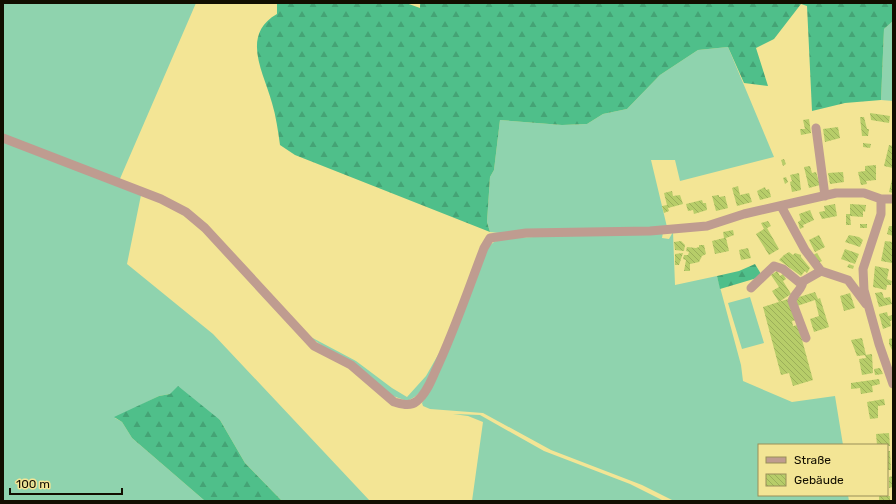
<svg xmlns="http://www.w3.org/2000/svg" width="896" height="504" font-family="Rubik,sans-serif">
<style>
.grass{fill:#8fd3ae}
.forest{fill:url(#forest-firs)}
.building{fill:url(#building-back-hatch)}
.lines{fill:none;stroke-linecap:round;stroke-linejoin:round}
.minor{stroke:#bf9c90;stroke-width:9}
</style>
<defs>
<pattern id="forest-firs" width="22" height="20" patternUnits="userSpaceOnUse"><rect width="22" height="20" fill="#4fbf8a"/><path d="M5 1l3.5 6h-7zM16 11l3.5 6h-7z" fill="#44a375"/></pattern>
<pattern id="building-back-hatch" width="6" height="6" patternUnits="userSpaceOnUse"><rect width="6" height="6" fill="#b7cd69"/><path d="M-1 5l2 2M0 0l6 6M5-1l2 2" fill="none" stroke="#9caf59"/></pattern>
</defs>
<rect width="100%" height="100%" fill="#f3e595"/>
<path class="grass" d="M3 3H196L119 181 3 136Z
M893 21V101L881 100 884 29Z
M728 47 774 157 680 181 675 160H651L667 227 509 234 490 232 487 222 490 177 494 170 500 120 562 125 587 124 603 114 627 109 660 75 698 50Z
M3 141 141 195 127 264 213 334 370 501H282L245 463 220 420 170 394 159 396 115 418 122 422 132 438 205 501H3Z
M663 232 662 238 669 239 673 232 675 285 717 276 741 365 743 381 792 402 835 396 843 445H759V495H848L849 501H674L642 485 551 450 483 413 430 409 423 406 422 403 431 389 488 247 494 242 505 238Z
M750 297 764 343 742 349 728 303Z
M307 335 356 361 392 388 407 397 426 376 442 348C434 367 428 393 407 401L393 396Z
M453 414 480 415 544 451 630 484 664 501H472L483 422 468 416Z"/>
<path class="forest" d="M277 3H406L420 8V3H893V21L884 29 881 100 845 103 812 111 807 6 801 4 774 39 756 48 768 86 744 83 728 47 698 50 660 75 627 109 603 114 587 124 562 125 500 120 494 170 490 177 487 222 490 232 295 155 280 145C278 131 276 116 272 103 264 73 240 35 277 14Z
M755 264 761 274 757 278 720 289 717 276 739 271Z
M178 386 220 420 245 463 282 501H205L132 438 122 422 114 417 159 396 170 394Z"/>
<path class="building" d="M870 113 890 116 889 123 871 120Z
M860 117H864L867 129H869L868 136H862Z
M809 119 811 133 801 135 800 129H805L803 120Z
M838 127 840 138 825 142 823 129Z
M863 143 871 144 870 148 863 147Z
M889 145 893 146V168L884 166Z
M784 159 786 164 783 166 781 160Z
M876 165V180L866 181 867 184 861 185 858 172 865 171V166Z
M810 166 812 173 816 172 820 185 809 188 804 167Z
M843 172 844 182 830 184 828 173Z
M799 173 801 190 792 192 790 182 792 181 790 175Z
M786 177 788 182 785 184 783 178Z
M892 179H893V193L889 192Z
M738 186 740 195 749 193 752 202 737 206 732 188Z
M765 187 766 190 769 189 771 197 760 200 757 191Z
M672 191 673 196 680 195 683 204 668 208 669 211 664 213 662 206 667 205 664 193Z
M719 195V197L725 196 728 208 716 211 712 196Z
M702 200 703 203H706L707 210 694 214 693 210 688 211 686 204Z
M835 204 837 216 822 219 819 212 825 211 824 206Z
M850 204 866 205 865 212 863 211V217L850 216 851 225H846V214H850Z
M810 210 814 220 803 225 804 227 800 229 798 222 801 220 799 214Z
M768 221 771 226 767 228 779 249 769 255 756 234 764 229 761 223Z
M860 224H867V228H860Z
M889 226H893V236L887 234Z
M733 230 734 235 726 238 729 251 715 254 712 241 724 238 723 232Z
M819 235 825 247 815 252 809 240Z
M849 235 859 237 863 240 860 247 845 242Z
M681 241 685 245 684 251 675 250 674 242Z
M885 241 893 242 892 263 881 261Z
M699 245H704L706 254 702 256 699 262 690 264V271H684L686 260 683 259 684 255H688L689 252 686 251 687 247 696 248 699 247Z
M748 248 751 258 741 260 739 250Z
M845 249 859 254 855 264 841 259Z
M789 252 793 255 795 253 801 255V257L810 268 807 273 805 271 801 276 779 260 784 255Z
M683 253 679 265H675V254Z
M817 253 822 261 818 263 813 255Z
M849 264 854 266 853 269 847 267Z
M875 266 889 269 887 279 892 281 891 285H887L886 290 873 287Z
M777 271 780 276 783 274 786 279 783 281 791 294 779 302 772 291 779 287 771 275Z
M815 292 818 299 820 298 829 327 814 332 810 319 819 316 815 300 797 306 796 298Z
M882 292 884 298 890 297 892 304 879 307 875 293Z
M850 293 855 308 844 311 840 296Z
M788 299 797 320 792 321 793 326 798 325 813 380 793 386 789 373 781 375 763 307Z
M887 312 888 316 893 315V320L890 321 891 326 883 329 879 314Z
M862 338 866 355 857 356 851 340Z
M893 338V352L889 344V339Z
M872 354 873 373 862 375 859 359 866 358 865 355Z
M880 368 883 374 875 375 874 369Z
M879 379 880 384 872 386 873 392 861 394 860 388 851 389V383Z
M884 399 885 405 878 406V418L870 419 867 402Z
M889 433 890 446 877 445 876 434Z
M887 451H890L891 470H887Z
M893 476V487L889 488V477Z
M879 496H890V501H879Z"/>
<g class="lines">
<path class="minor" d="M816 128 825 196
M3 138 161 199 186 212 205 228 314 346 351 365 394 402C402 404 410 407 417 401 426 394 431 381 435 372 454 332 468 290 484 248L490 238 526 233 650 231 707 226 744 214 836 193H864L881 199H893
M881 199V214L863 269 864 290 879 344 893 384
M781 206 805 250 821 271 848 280 866 304
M803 281C803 289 794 293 792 301L806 338
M751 288 774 266 783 269 800 283 821 271"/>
</g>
<rect width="896" height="504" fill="none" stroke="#120e00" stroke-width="8"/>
<rect x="758" y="444" width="130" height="52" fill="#f3e595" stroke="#998f59"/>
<rect x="766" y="457" width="20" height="6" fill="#bf9c90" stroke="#998f59"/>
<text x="794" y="464" font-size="12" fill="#120e00">Straße</text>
<rect x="766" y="474" width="20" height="12" fill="url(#building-back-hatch)" stroke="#998f59"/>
<text x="794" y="484" font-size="12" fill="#120e00">Gebäude</text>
<path d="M10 488v6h112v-6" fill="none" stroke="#120e00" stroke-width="2"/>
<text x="16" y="488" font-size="12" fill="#120e00" stroke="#f3e595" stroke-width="3" paint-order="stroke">100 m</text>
</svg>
